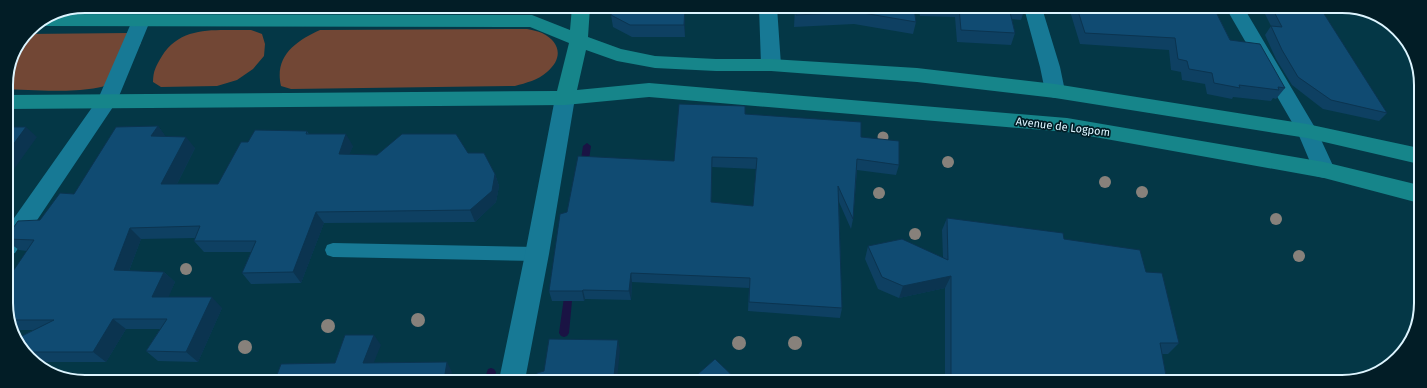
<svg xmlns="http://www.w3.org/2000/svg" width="1427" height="388" font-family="'Fira Sans',sans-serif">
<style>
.green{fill:#724735}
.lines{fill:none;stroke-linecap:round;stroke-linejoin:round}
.stream{fill:#1a1344;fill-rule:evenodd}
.lane{fill:#177995;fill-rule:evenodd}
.street{fill:#177995;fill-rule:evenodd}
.secondary{fill:#16858a;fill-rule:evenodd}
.tree{fill:#87817b}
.wall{fill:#0e4062;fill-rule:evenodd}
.shaded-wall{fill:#0b3450}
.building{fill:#104b72;stroke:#0b3450;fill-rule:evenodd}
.labels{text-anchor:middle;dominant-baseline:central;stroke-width:3.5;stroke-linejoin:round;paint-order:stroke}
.street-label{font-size:11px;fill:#ddf5ff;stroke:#021d26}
.rim{fill:none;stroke:#ddf5ff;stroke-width:2}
</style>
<rect width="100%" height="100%" fill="#043746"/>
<path class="green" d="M527 29C532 30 538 31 542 33 561 42 563 59 547 72 538 80 526 83 515 86L291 89 281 86C274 56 296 41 320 30Z
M251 30 262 34 265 44 264 56 253 69 237 80 217 86 161 87 153 82C153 71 156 66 162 56 182 24 218 31 251 30Z
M128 33 139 36 141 43C135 53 126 70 118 79 101 96 31 90 6 89V80L12 55 26 34Z"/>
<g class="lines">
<path class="stream" d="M587 143 591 146 588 166 584 169 580 166 583 146Z
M569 286 572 287 573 290 569 333 567 336 564 337 561 336 559 333 565 290 566 287Z
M491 368 494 369 496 372 494 380H484L488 369Z"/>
<path class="lane" d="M333 243 537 247 543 249 545 254 543 259 537 261 333 257 327 255 325 250 327 245Z"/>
<path class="street" d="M759 7H777L781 65 778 70 771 71 764 70 761 65Z
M1024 8H1042L1060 67 1065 91 1062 96 1055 98 1048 96 1045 91 1040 67Z
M1226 8H1244L1317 131 1335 170 1332 176 1324 178 1316 176 1297 131Z
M141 15 147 17 150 21 117 101 15 253 7 255V228L98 99 132 21 135 17Z
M565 91 572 93 575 98 549 254 525 380H499L525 254 555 98 558 93Z"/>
<path class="secondary" d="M572 7H590L588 37 621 49 655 56 716 59H771L917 68 1055 84 1307 124 1419 148V164L1307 138 1055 98 917 82 771 71H716L655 68 617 61 586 50 577 90 649 83 1067 118 1324 162 1419 185V203L1324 178 1067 132 649 97 565 105 6 109V95L557 91 569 43 530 27 44 26 38 24 52 14 532 15 570 30Z"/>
</g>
<g class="tree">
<circle cx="883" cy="137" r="5.5"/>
<circle cx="948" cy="162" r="6"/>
<circle cx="1105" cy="182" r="6"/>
<circle cx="1142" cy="192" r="6"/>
<circle cx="879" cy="193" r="6"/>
<circle cx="1276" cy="219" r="6"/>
<circle cx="915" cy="234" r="6"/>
<circle cx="1299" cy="256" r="6"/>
<circle cx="186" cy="269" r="6"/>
<circle cx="418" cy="320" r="7"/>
<circle cx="328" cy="326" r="7"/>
<circle cx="739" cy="343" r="7"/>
<circle cx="795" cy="343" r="7"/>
<circle cx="245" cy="347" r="7"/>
</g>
<path class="wall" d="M685 7V37H632L613 27 611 15Z
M795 7 914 8 916 22 913 34 854 24 794 27Z
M918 8H1025L1021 20 1012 19 1015 33 1011 45 957 42 955 17 920 16Z
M1069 8H1214L1230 40 1285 88 1276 99 1273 98 1271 101 1233 97 1232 99 1207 94 1205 84 1182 80 1181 72 1171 70 1169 50 1080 44Z
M1262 8 1321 9 1387 113 1379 121 1323 109 1292 85 1276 59 1265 35 1271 26Z
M745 114 861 137 899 165 896 175 857 170 853 219 851 229 839 202 842 308 840 318 748 311 749 288 632 282 631 300 585 299 584 301H552L549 291 567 212 674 161ZM712 167 756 169 753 206 711 203Z
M158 126 165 136 195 148 177 184H218L248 142 307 131 309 134 353 146 349 154 377 155 468 153 495 174 499 186 496 202 475 222 324 223 301 283 251 284 242 273 251 252H204L194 241 195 238 141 239 129 271 164 272 175 282 168 297 222 308 198 362 158 361 146 351 160 329H126L106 362H35L29 359 18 338 33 330H14L7 318 27 251 19 250 7 241V237L40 220 74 194Z
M947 218 1064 239 1146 272 1179 343 1168 354H1162L1167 381H945V288L899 298 878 289 865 259 868 246 943 257 942 230Z"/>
<path class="shaded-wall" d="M685 7V37L684 25Z
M158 126 167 138 151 136Z
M26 127 37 137 7 179V153Z
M346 134 353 146 345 165 339 154Z
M186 137 195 148 171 196 161 184Z
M495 174 499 186 496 202 475 222 470 210Z
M316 212 324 223 301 283 293 272Z
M130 228 141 239 125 281 114 270Z
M164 272 175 282 164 308 152 297Z
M631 273 632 282 631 300 629 291Z
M951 276 945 288 899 298 903 286Z
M583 290 585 299 584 301 582 291Z
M212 297 222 308 198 362 186 352Z
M113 319 126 329 106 362 93 352Z
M374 335 381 345 370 372 363 363Z
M618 340 620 350 617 380 614 376Z
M447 362 452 372 451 380H444Z"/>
<path class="building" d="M613 7H685L684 25H630L611 15Z
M796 7 914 8 916 22 857 12 796 15Z
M959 8H1009L1015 33 961 30Z
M1077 8H1214L1230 40 1260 44 1285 88 1278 87 1279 90 1239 85 1240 88 1214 83 1212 73 1189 69 1187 61 1178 59 1175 38 1085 33Z
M1272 8 1321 9 1387 113 1331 100 1298 77 1282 50 1271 26 1282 27Z
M679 104 745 106V114L861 122V137L899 141V165L857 159 853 219 838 186 842 308 749 302 750 278 631 273 629 291 583 290 582 291H549L560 214 567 212 578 156 674 161ZM712 157 757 158 753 206 711 202Z
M158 126 151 136 186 137 161 184H218L241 142H248L255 130 307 131 306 134H346L339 154 377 155 402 134H456L468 153H484L495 174 492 191 470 210 316 212 293 272 242 273 256 241H194L200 226 130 228 114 270 164 272 152 297H212L186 352 146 351 167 319H113L93 352H26L18 338 54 320H9L7 318V280L34 240 7 239V237L18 221 40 220 60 193 74 194 116 127Z
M6 127H26L7 153Z
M947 218 1063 233 1064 239 1140 250 1146 272 1162 273 1179 343H1160L1167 381H951V276L903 286 882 277 868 246 902 239 948 260Z
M345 335H374L363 363 447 362 444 380H275L281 364 335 363Z
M549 339 618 340 614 376 685 377V381L535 380 537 373 544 371Z
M715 359 738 381H690Z"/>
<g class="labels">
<g class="street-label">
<text transform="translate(1063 127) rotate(7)">Avenue de Logpom</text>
</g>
</g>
<path d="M0 0H1427V388H0ZM85 13H1342A72 72 0 0 1 1414 85V303A72 72 0 0 1 1342 375H85A72 72 0 0 1 13 303V85A72 72 0 0 1 85 13Z" fill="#021d26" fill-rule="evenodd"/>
<path class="rim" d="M85 13H1342A72 72 0 0 1 1414 85V303A72 72 0 0 1 1342 375H85A72 72 0 0 1 13 303V85A72 72 0 0 1 85 13Z"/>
</svg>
